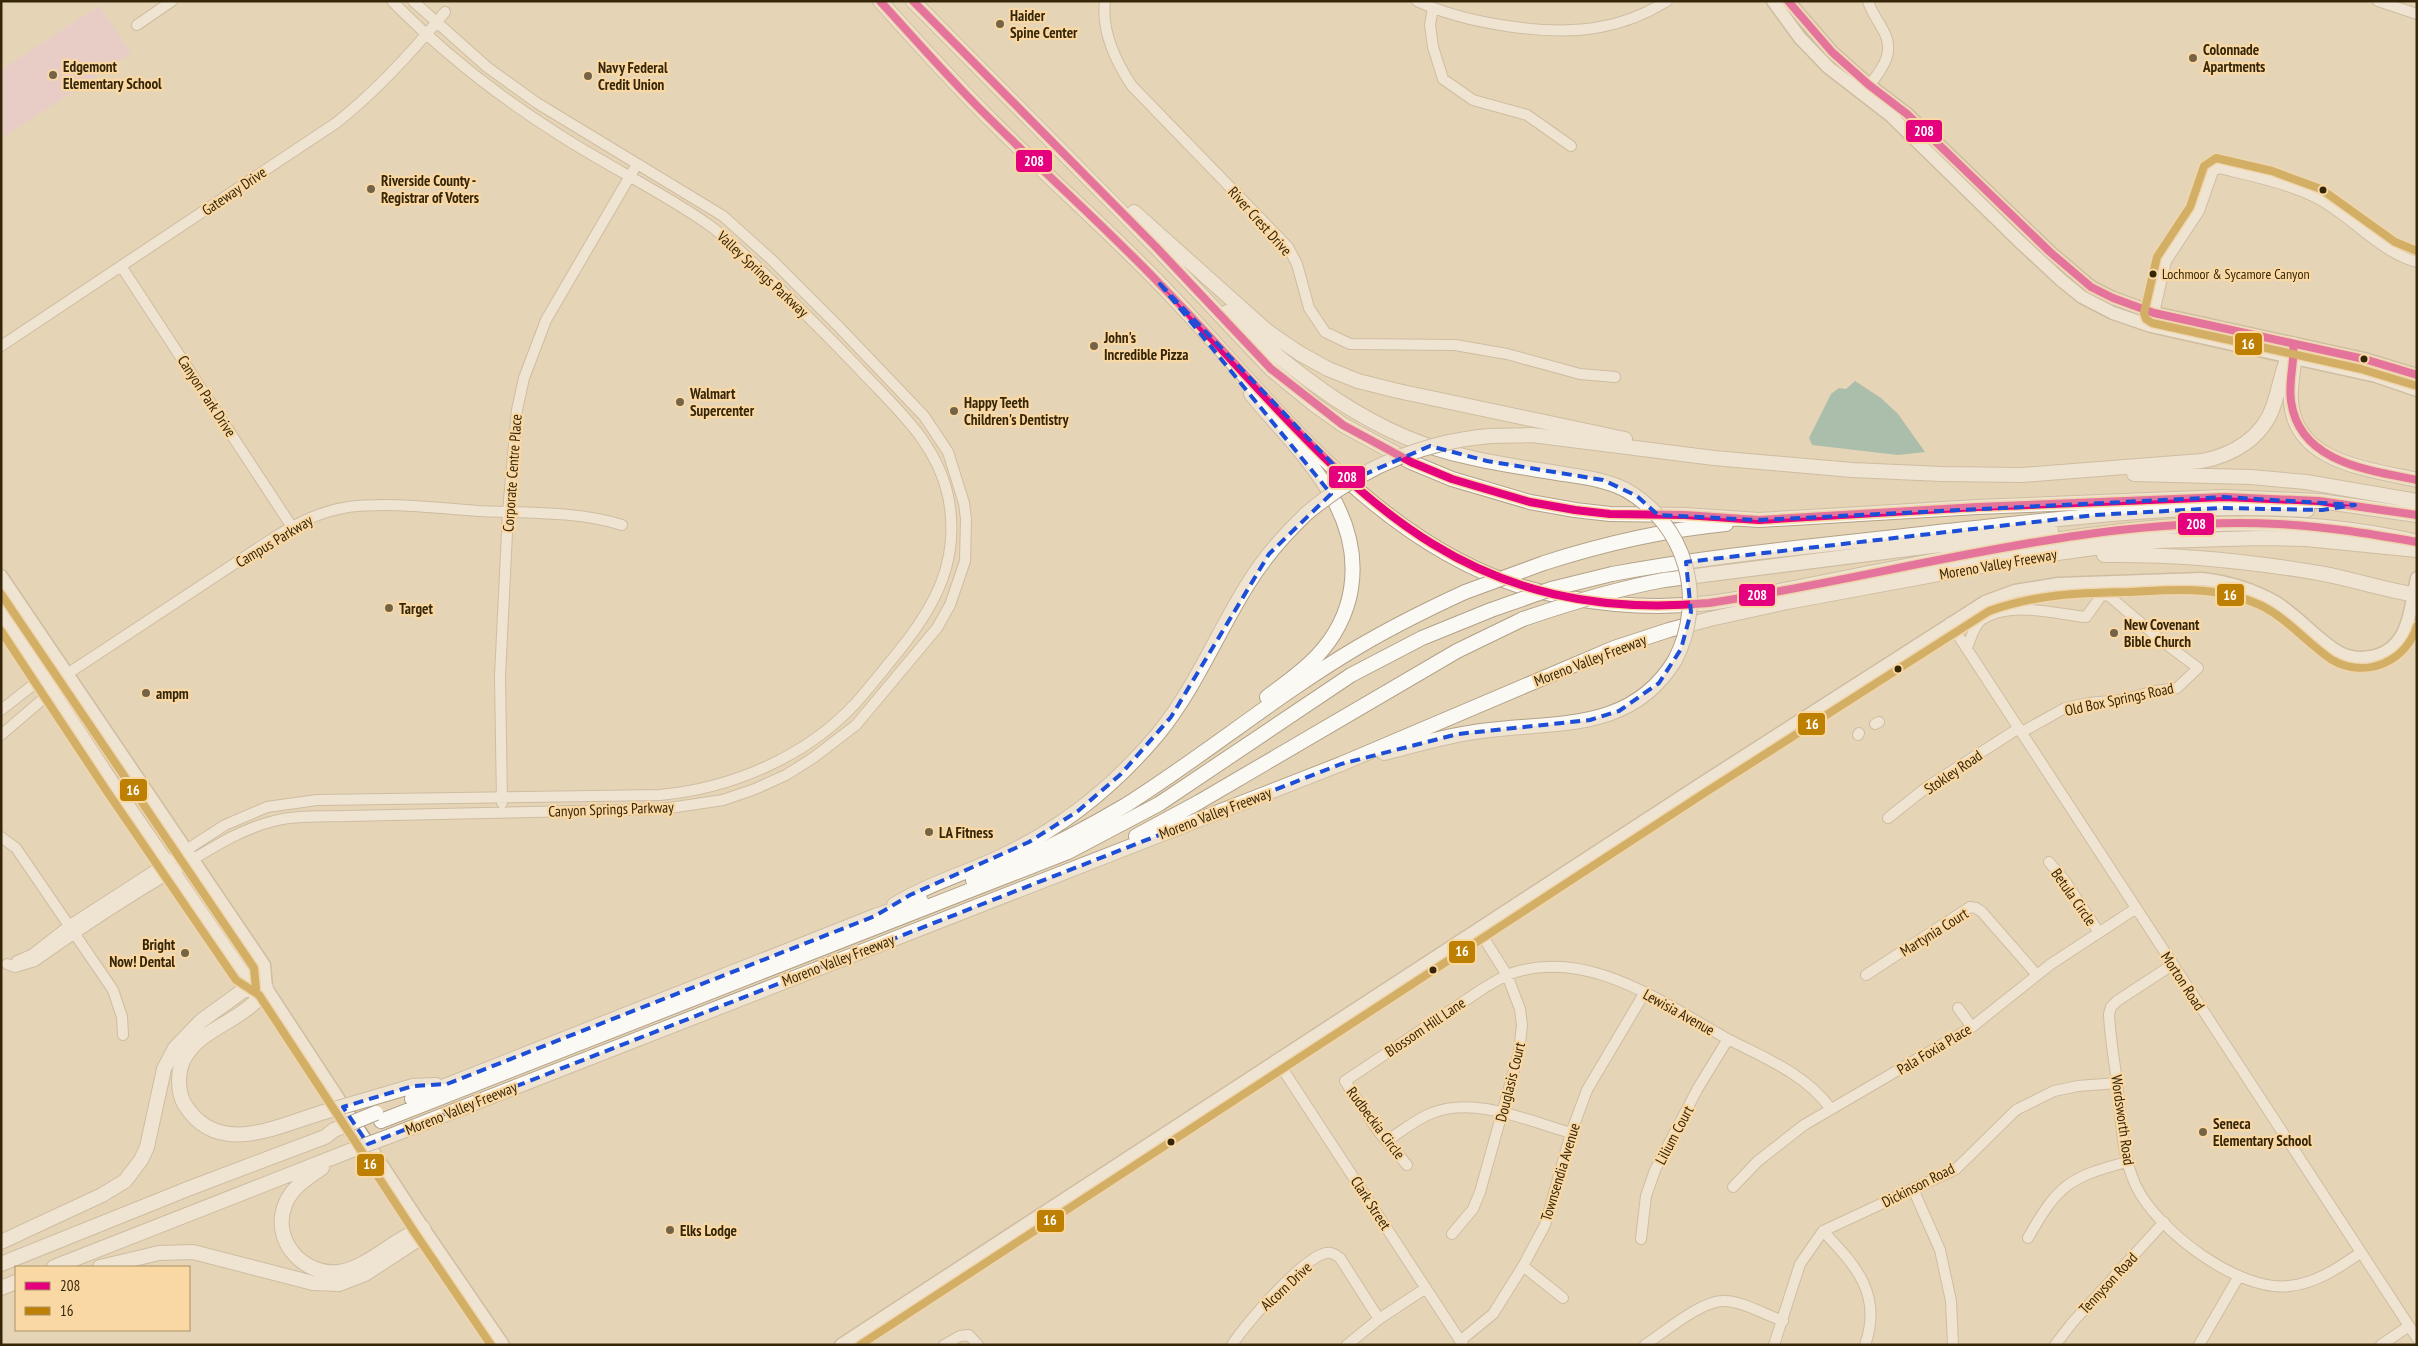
<svg xmlns="http://www.w3.org/2000/svg" width="2418" height="1346" font-family="'PT Sans Narrow',sans-serif">
<style>
.green{fill:#eac6dc}
.water{fill:#63a49e}
.lines{fill:none;stroke-linecap:round;stroke-linejoin:round}
.minor-casing{stroke:#b2a288;stroke-width:12}
.major-casing{stroke:#b2a288;stroke-width:15}
.highway-casing{stroke:#b2a288;stroke-width:16}
.minor{stroke:#fbf9f4;stroke-width:10}
.major{stroke:#fbf9f4;stroke-width:12}
.highway{stroke:#fbf9f4;stroke-width:14}
.highway-bridge-casing{stroke:#b2a288;stroke-width:16;stroke-linecap:butt}
.highway-bridge{stroke:#fbf9f4;stroke-width:14}
.bus-1-casing{stroke:#fad8a3;stroke-width:11}
.bus-2-casing{stroke:#fad8a3;stroke-width:11}
.bus-1{stroke:#e5007d;stroke-width:8}
.bus-2{stroke:#bd8003;stroke-width:8}
.marked{fill:none;stroke:#1d4ed8;stroke-width:4;stroke-dasharray:10 6;stroke-linejoin:round}
.poi-dot{fill:#746346;stroke:#fad8a3;stroke-width:2}
.bus-dot{fill:#362609;stroke:#fad8a3;stroke-width:2}
.labels{text-anchor:middle;dominant-baseline:central;stroke-width:4.5;stroke-linejoin:round;paint-order:stroke}
.bus-label{font-size:14px;fill:#362609;stroke:#fad8a3;text-anchor:start}
.poi-label{font-size:15px;font-weight:bold;fill:#362609;stroke:#fad8a3;text-anchor:start}
.street-label{font-size:15px;fill:#362609;stroke:#fad8a3}
.line-badge{stroke:#fad8a3;stroke-width:2}
.badge-label{font-size:14px;text-anchor:middle;font-weight:bold;fill:#fff}
</style>
<rect width="100%" height="100%" fill="#e6d4b7"/>
<path class="green" d="M99 6 131 53 1 139V70Z"/>
<path class="water" d="M1855 381 1881 398 1898 414 1925 452 1898 455 1812 445 1809 438 1831 394 1839 388 1846 389Z"/>
<g class="lines">
<defs>
<path id="minor" d="M1105 1C1101 32 1116 62 1132 86L1288 247 1297 264 1309 308 1325 332 1350 344 1455 345 1507 354 1580 374 1615 377
M1417 1C1464 23 1549 37 1600 27 1624 23 1646 14 1667 1
M2378 1 2417 14
M1433 8 1430 25 1433 47 1443 79 1473 100 1527 115 1571 146
M137 25 172 1
M1866 90C1880 71 1897 54 1883 30 1878 20 1871 12 1868 1
M121 266 292 527
M2154 313 2166 261 2199 211 2213 171 2219 168C2252 176 2287 183 2317 198 2352 216 2379 252 2417 262
M1 346 336 123C377 91 413 51 445 12
M1950 623 2417 1338
M1967 648C1970 640 1974 626 1981 620 2009 600 2055 614 2086 617L2101 596 2108 595 2162 641 2198 668 2177 688 2155 691 2122 700 2089 703 2065 708 2022 732
M1 710 33 685 49 686
M1875 724 1879 722
M1 735 43 699 49 686 278 535C300 522 322 511 348 507 391 502 435 508 478 511 524 513 579 511 622 525
M1858 735 1859 733
M502 803 500 676 508 512 517 410 524 378 546 320 637 164
M1888 818 1927 787 2019 728
M1 837 16 848 113 990 122 1017 123 1035
M2049 862 2065 881 2098 931
M17 961 33 954 70 925 225 825 267 807 317 800 660 795C733 788 805 757 855 704 870 687 884 669 898 652 936 605 961 559 948 496 937 444 898 410 863 373 835 343 806 315 777 286 755 265 734 243 709 225 661 191 607 166 558 134 498 96 442 52 392 1
M7 964 15 967 35 961C80 929 127 898 175 870 208 851 237 830 274 821 297 815 322 817 346 816L663 809 723 800 755 789 786 775 813 758 856 725 937 628 950 605 965 561 966 519 964 503 948 452 924 416 839 327 772 260 723 216 537 103 487 67 413 1
M2172 965 2117 1001 2111 1007 2109 1014C2110 1037 2114 1059 2117 1082 2121 1117 2121 1154 2136 1186 2157 1230 2238 1292 2289 1286 2317 1283 2338 1268 2360 1253
M1866 975 1970 907 1976 908 1982 912 2037 975
M1958 1008 1972 1027
M1278 1062 1463 1345
M1386 1141C1401 1132 1416 1119 1432 1113 1476 1096 1528 1121 1571 1133
M1407 1165 1378 1131 1345 1081 1484 988C1491 984 1499 979 1507 975 1585 945 1661 1002 1726 1038 1764 1058 1805 1073 1831 1109
M1733 1187 1758 1161 1804 1125 1972 1027 2051 964 2135 909
M1913 1189 1940 1250 1951 1301 1953 1345
M1823 1231C1855 1265 1883 1294 1865 1345
M1452 1234 1473 1209 1480 1192 1519 1052 1522 1025 1520 1009 1507 975 1478 929
M2028 1238C2058 1185 2069 1177 2127 1162
M1641 1239 1646 1196 1655 1170 1698 1088 1728 1039
M1523 1266 1563 1298
M857 1335 863 1345
M1460 1341 1493 1314 1523 1266 1545 1225 1571 1133 1587 1090 1645 992
M944 1345 960 1336 969 1335 978 1345
M1232 1345C1246 1324 1302 1258 1326 1253 1332 1252 1336 1255 1340 1258L1379 1319
M1347 1345 1379 1319 1426 1288
M1645 1345C1663 1333 1701 1301 1723 1301 1740 1300 1766 1315 1783 1321
M1774 1345 1800 1264 1823 1231 1956 1169 2016 1110 2054 1091 2078 1086 2117 1083
M2055 1345 2072 1323 2164 1222
M2199 1345 2239 1276
M2381 1345 2409 1326"/>
<path id="major" d="M1773 1 1800 38 1828 67 1890 115 2019 241 2061 280 2082 297 2113 313 2151 326 2376 376 2417 390
M1788 1 1832 52 1869 85 1907 114 2050 252 2091 287 2113 298 2154 313 2364 359 2417 375
M1 576 264 965 266 988
M1 612 114 784 244 974 266 988 423 1228 503 1345
M841 1345 1698 786 1985 602 2015 591 2058 584 2202 579C2228 582 2252 589 2275 602 2298 616 2315 638 2338 652 2348 658 2359 659 2371 657 2410 650 2410 609 2417 578"/>
<path id="highway" d="M880 1C918 43 956 86 996 125 1051 180 1109 231 1163 287 1269 397 1371 540 1523 587 1581 604 1649 610 1709 603 1759 596 1809 585 1859 575 2041 541 2232 498 2417 542
M913 1 1155 246 1271 369 1315 405 1343 425 1411 462 1452 479 1530 502 1575 510 1610 514 1685 515 1759 520 1977 507 2224 497 2319 501 2417 515
M1134 212 1267 331 1299 353 1328 369 1358 381 1398 391 1625 439
M1227 312C1297 376 1374 437 1468 457 1497 464 1527 468 1557 473 1582 477 1604 479 1626 490
M2293 344C2297 366 2289 380 2291 401 2295 463 2369 469 2417 480
M1251 394C1298 451 1364 508 1351 589 1347 614 1334 638 1317 656 1302 672 1284 684 1267 697
M1490 436 1532 435 1714 458 1852 470 1942 474 2022 475 2202 461C2233 455 2262 438 2273 407 2281 384 2282 367 2293 344
M2134 474 2251 477 2306 482 2417 501
M2104 555C2178 554 2251 561 2324 574 2355 580 2385 590 2417 595
M1544 563C1603 544 1664 530 1726 524
M1612 574C1720 554 1829 545 1938 532 2061 519 2184 502 2307 510
M1664 580 2051 531
M1384 753C1416 745 1448 735 1481 731 1555 721 1631 733 1675 660
M1136 836 1199 802 1457 651 1523 619
M973 880C1026 860 1077 834 1126 805 1205 755 1277 695 1358 647 1392 627 1428 609 1465 592
M894 905C929 883 971 872 1008 853 1066 825 1117 783 1158 734 1195 689 1217 633 1248 584 1264 558 1284 535 1306 514
M266 988C262 993 258 998 254 1003 233 1023 200 1031 185 1057 177 1070 177 1092 185 1105 218 1158 277 1126 324 1112
M369 1099 413 1086 436 1085
M412 1099 875 916 921 901
M381 1121 1068 852 1159 804 1351 675 1422 638 1491 610
M390 1136 1341 764 1614 648 1669 630 1710 619 1787 602 2036 556 2094 548 2157 541 2261 538 2306 539 2417 550
M322 1168C307 1178 291 1188 285 1205 271 1240 303 1276 339 1272 367 1268 394 1239 423 1228
M1 1242 102 1195 125 1181 141 1160 147 1147 164 1069 175 1048 201 1021 244 990 266 988
M1 1264 190 1188 325 1137 334 1130
M54 1267 352 1150
M100 1267 159 1253 193 1252 313 1283 339 1284 365 1274 414 1242 423 1228
M1 1288 16 1282"/>
</defs>
<use href="#minor" class="minor-casing"/>
<use href="#major" class="major-casing"/>
<use href="#highway" class="highway-casing"/>
<use href="#minor" class="minor"/>
<use href="#major" class="major"/>
<use href="#highway" class="highway"/>
<defs>
<path id="highway-bridge" d="M1626 490C1686 525 1707 598 1675 660
M1306 514C1359 469 1420 442 1490 436
M1465 592 1544 563
M1491 610 1551 589 1612 574
M1523 619C1570 603 1615 589 1664 580
M324 1112 369 1099
M334 1130 376 1113
M352 1150 390 1136"/>
</defs>
<use href="#highway-bridge" class="highway-bridge-casing"/>
<use href="#highway-bridge" class="highway-bridge"/>
<defs>
<path id="bus-1" d="M880 1C914 38 947 76 982 111 1039 168 1099 221 1155 279 1327 454 1430 628 1709 603 1898 575 2085 515 2278 524 2325 526 2371 534 2417 542
M913 1 1155 246 1271 369 1343 425 1411 462 1452 479 1530 502 1575 510 1610 514 1685 515 1759 520 1977 507 2224 497 2319 501 2417 515
M1788 1 1832 52 1869 85 1907 114 2050 252 2091 287 2113 298 2154 313 2364 359 2417 375
M2293 344C2295 363 2288 382 2291 401 2299 462 2367 470 2417 480"/>
<path id="bus-2" d="M2414 385 2361 369 2152 323 2146 319 2144 313 2157 257 2190 207 2204 166 2216 158 2272 171 2321 189 2395 242 2417 251
M1 594 254 968 256 989
M1 631 106 790 236 980 259 995 415 1233 491 1345
M860 1345 1703 794 1989 611C2036 594 2079 593 2128 592 2174 590 2217 585 2260 605 2287 618 2307 643 2332 660 2366 679 2406 662 2417 626"/>
</defs>
<use href="#bus-1" class="bus-1-casing"/>
<use href="#bus-2" class="bus-2-casing"/>
<use href="#bus-1" class="bus-1"/>
<use href="#bus-2" class="bus-2"/>
</g>
<path d="M0 0H2418V1346H0ZM1160 284 1349 481 1430 446 1487 461 1603 480 1637 496 1658 515 1759 520 2224 497 2355 505 2322 510 2220 508 2095 515 1686 562 1691 612 1681 649 1659 683 1619 711 1590 720 1458 734 1341 764 368 1144 343 1107 413 1086 447 1084 875 916 910 895 1029 842 1078 811 1121 774 1171 717 1269 554 1331 494Z" fill="#e6d4b7" fill-opacity=".55" fill-rule="evenodd"/>
<path class="marked" d="M1160 284 1349 481 1430 446 1487 461 1603 480 1637 496 1658 515 1759 520 2224 497 2355 505 2322 510 2220 508 2095 515 1686 562 1691 612 1681 649 1659 683 1619 711 1590 720 1458 734 1341 764 368 1144 343 1107 413 1086 447 1084 875 916 910 895 1029 842 1078 811 1121 774 1171 717 1269 554 1331 494Z"/>
<g class="poi-dot">
<circle cx="1000" cy="24" r="5"/>
<circle cx="2193" cy="58" r="5"/>
<circle cx="53" cy="75" r="5"/>
<circle cx="588" cy="76" r="5"/>
<circle cx="371" cy="189" r="5"/>
<circle cx="1094" cy="346" r="5"/>
<circle cx="680" cy="402" r="5"/>
<circle cx="954" cy="411" r="5"/>
<circle cx="389" cy="608" r="5"/>
<circle cx="2114" cy="633" r="5"/>
<circle cx="146" cy="693" r="5"/>
<circle cx="929" cy="832" r="5"/>
<circle cx="185" cy="953" r="5"/>
<circle cx="2203" cy="1132" r="5"/>
<circle cx="670" cy="1230" r="5"/>
</g>
<g class="bus-dot">
<circle cx="2323" cy="190" r="4.5"/>
<circle cx="2153" cy="274" r="4.5"/>
<circle cx="2364" cy="359" r="4.5"/>
<circle cx="1898" cy="669" r="4.5"/>
<circle cx="1433" cy="970" r="4.5"/>
<circle cx="1171" cy="1142" r="4.5"/>
</g>
<g class="labels">
<g class="bus-label">
<text x="2162" y="274">Lochmoor &amp; Sycamore Canyon</text>
</g>
<g class="poi-label">
<text x="1010" y="15">Haider<tspan x="1010" dy="17">Spine Center</tspan></text>
<text x="2203" y="49">Colonnade<tspan x="2203" dy="17">Apartments</tspan></text>
<text x="63" y="66">Edgemont<tspan x="63" dy="17">Elementary School</tspan></text>
<text x="598" y="67">Navy Federal<tspan x="598" dy="17">Credit Union</tspan></text>
<text x="381" y="180">Riverside County -<tspan x="381" dy="17">Registrar of Voters</tspan></text>
<text x="1104" y="337">John's<tspan x="1104" dy="17">Incredible Pizza</tspan></text>
<text x="690" y="393">Walmart<tspan x="690" dy="17">Supercenter</tspan></text>
<text x="964" y="402">Happy Teeth<tspan x="964" dy="17">Children's Dentistry</tspan></text>
<text x="399" y="608">Target</text>
<text x="2124" y="624">New Covenant<tspan x="2124" dy="17">Bible Church</tspan></text>
<text x="156" y="693">ampm</text>
<text x="939" y="832">LA Fitness</text>
<text x="175" y="944" text-anchor="end">Bright<tspan x="175" dy="17">Now! Dental</tspan></text>
<text x="2213" y="1123">Seneca<tspan x="2213" dy="17">Elementary School</tspan></text>
<text x="680" y="1230">Elks Lodge</text>
</g>
<g class="street-label">
<text transform="translate(234 191) rotate(-34)">Gateway Drive</text>
<text transform="translate(1260 221) rotate(48)">River Crest Drive</text>
<text transform="translate(763 274) rotate(43)">Valley Springs Parkway</text>
<text transform="translate(207 396) rotate(57)">Canyon Park Drive</text>
<text transform="translate(512 473) rotate(-86)">Corporate Centre Place</text>
<text transform="translate(274 541) rotate(-31)">Campus Parkway</text>
<text transform="translate(1998 564) rotate(-10)">Moreno Valley Freeway</text>
<text transform="translate(1590 660) rotate(-21)">Moreno Valley Freeway</text>
<text transform="translate(2119 699) rotate(-12)">Old Box Springs Road</text>
<text transform="translate(1953 772) rotate(-34)">Stokley Road</text>
<text transform="translate(611 809) rotate(-2)">Canyon Springs Parkway</text>
<text transform="translate(1215 813) rotate(-21)">Moreno Valley Freeway</text>
<text transform="translate(2074 897) rotate(55)">Betula Circle</text>
<text transform="translate(1934 932) rotate(-32)">Martynia Court</text>
<text transform="translate(838 960) rotate(-21)">Moreno Valley Freeway</text>
<text transform="translate(2183 981) rotate(57)">Morton Road</text>
<text transform="translate(1679 1012) rotate(29)">Lewisia Avenue</text>
<text transform="translate(1425 1027) rotate(-34)">Blossom Hill Lane</text>
<text transform="translate(1934 1049) rotate(-31)">Pala Foxia Place</text>
<text transform="translate(1510 1082) rotate(-76)">Douglasis Court</text>
<text transform="translate(461 1108) rotate(-22)">Moreno Valley Freeway</text>
<text transform="translate(2123 1120) rotate(82)">Wordsworth Road</text>
<text transform="translate(1376 1123) rotate(53)">Rudbeckia Circle</text>
<text transform="translate(1674 1135) rotate(-62)">Lilium Court</text>
<text transform="translate(1560 1172) rotate(-73)">Townsendia Avenue</text>
<text transform="translate(1918 1185) rotate(-27)">Dickinson Road</text>
<text transform="translate(1371 1203) rotate(57)">Clark Street</text>
<text transform="translate(2108 1283) rotate(-47)">Tennyson Road</text>
<text transform="translate(1286 1286) rotate(-43)">Alcorn Drive</text>
</g>
</g>
<g class="line-badge">
<rect x="1905" y="119" width="38" height="24" rx="5" fill="#e5007d"/>
<rect x="1015" y="149" width="38" height="24" rx="5" fill="#e5007d"/>
<rect x="2234" y="332" width="29" height="24" rx="5" fill="#bd8003"/>
<rect x="1328" y="465" width="38" height="24" rx="5" fill="#e5007d"/>
<rect x="2177" y="512" width="38" height="24" rx="5" fill="#e5007d"/>
<rect x="1738" y="583" width="38" height="24" rx="5" fill="#e5007d"/>
<rect x="2216" y="583" width="29" height="24" rx="5" fill="#bd8003"/>
<rect x="1797" y="712" width="29" height="24" rx="5" fill="#bd8003"/>
<rect x="119" y="778" width="29" height="24" rx="5" fill="#bd8003"/>
<rect x="1448" y="940" width="28" height="24" rx="5" fill="#bd8003"/>
<rect x="356" y="1153" width="29" height="24" rx="5" fill="#bd8003"/>
<rect x="1036" y="1209" width="29" height="24" rx="5" fill="#bd8003"/>
</g>
<g class="badge-label">
<text x="1924" y="136">208</text>
<text x="1034" y="166">208</text>
<text x="2248" y="349">16</text>
<text x="1347" y="482">208</text>
<text x="2196" y="529">208</text>
<text x="1757" y="600">208</text>
<text x="2230" y="600">16</text>
<text x="1812" y="729">16</text>
<text x="133" y="795">16</text>
<text x="1462" y="956">16</text>
<text x="370" y="1169">16</text>
<text x="1050" y="1225">16</text>
</g>
<rect width="2418" height="1346" fill="none" stroke="#362609" stroke-width="5"/>
<rect x="15" y="1266" width="175" height="65" fill="#fad8a3" stroke="#ac9165"/>
<rect x="25" y="1282" width="25" height="8" fill="#e5007d" stroke="#ac9165"/>
<text x="60" y="1291" font-size="15" fill="#362609">208</text>
<rect x="25" y="1307" width="25" height="8" fill="#bd8003" stroke="#ac9165"/>
<text x="60" y="1316" font-size="15" fill="#362609">16</text>
</svg>
